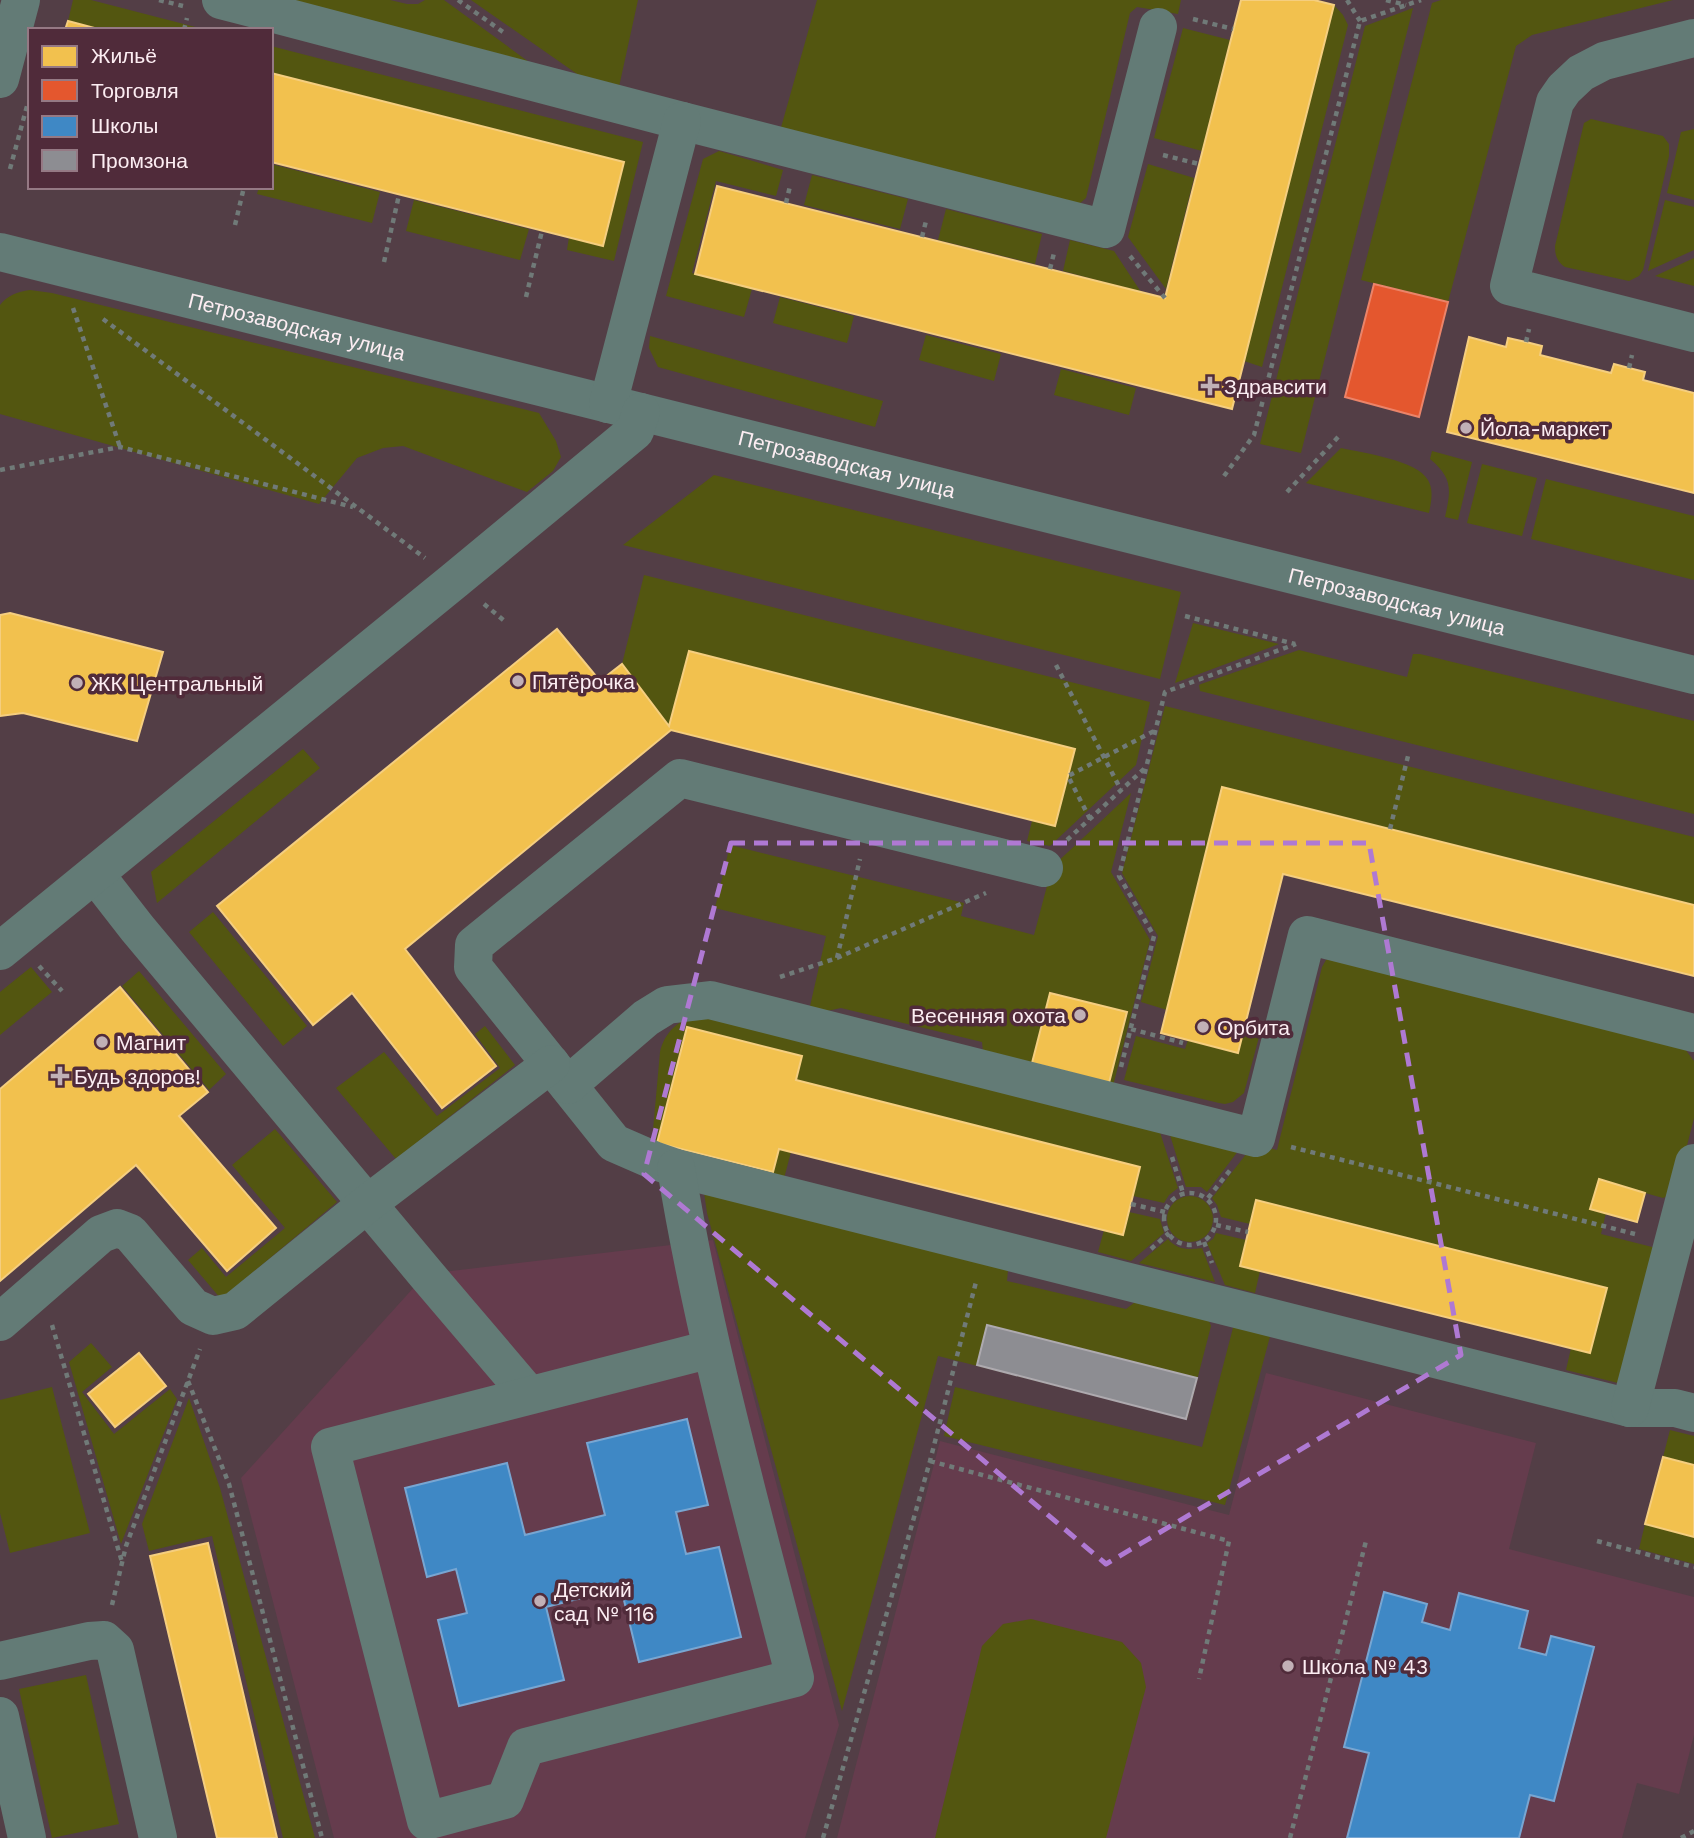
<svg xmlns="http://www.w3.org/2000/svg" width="1694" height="1838" font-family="'Work Sans',sans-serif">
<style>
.built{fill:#653c4d}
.green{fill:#535610}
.homes{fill:#f2c14e;stroke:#f5ce7f;stroke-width:2}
.shops{fill:#e4572e;stroke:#eb8469;stroke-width:2}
.schools{fill:#3f88c5;stroke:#78a6d2;stroke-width:2}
.industry{fill:#8d8d92;stroke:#aeaaaf;stroke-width:2}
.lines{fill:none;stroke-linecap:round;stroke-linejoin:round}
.path{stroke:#707a78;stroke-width:4.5;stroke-dasharray:5 5;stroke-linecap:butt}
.minor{stroke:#637b76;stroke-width:38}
.marked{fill:none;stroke:#af79d3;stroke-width:5;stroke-dasharray:14 9;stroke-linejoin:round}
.poi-dot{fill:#c1b0b6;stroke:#502b3a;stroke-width:2.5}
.labels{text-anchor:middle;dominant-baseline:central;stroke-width:7;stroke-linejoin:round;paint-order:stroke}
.street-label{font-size:21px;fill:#fcedf2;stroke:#502b3a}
.poi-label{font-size:21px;fill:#fcedf2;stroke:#502b3a;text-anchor:start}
</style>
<rect width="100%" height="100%" fill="#533e46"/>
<path class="built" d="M713 1240 839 1725 805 1838H334L241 1478 426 1274Z
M1266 1373 1536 1443 1509 1549 1694 1597V1735L1679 1794 1637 1783 1622 1838H837L940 1441 1229 1515Z"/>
<path class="green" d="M73 0H91L207 30H102L68 21Z
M251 0H390L407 4H418L425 0H444L551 78Z
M471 0H638L617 96 600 90Z
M817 0H1181L1178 14 1137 7 1130 13 1086 198 1071 211 780 131Z
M1441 0H1673L1532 35 1516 46 1448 302 1361 280 1432 3Z
M1334 5 1343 15 1348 25 1262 367 1244 361Z
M1413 8 1301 453 1260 444 1365 26Z
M1183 28 1230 40 1202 151 1154 138Z
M271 46 643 142 614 261 567 250 569 237 603 245 624 162 271 73Z
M1591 119 1663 136 1669 144V156L1643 270 1639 276 1629 281 1565 267C1557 262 1555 255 1555 246L1584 123Z
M1694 129V200L1667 193 1681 132Z
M719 151 783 170 776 196 716 181 692 273 752 289 744 317 666 296 703 159Z
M271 164 380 192 372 223 257 194 259 187H271Z
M1148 164 1194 178 1166 289 1128 237Z
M812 175 908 199 900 229 804 205Z
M414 200 529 229 520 260 406 231Z
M1665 200 1694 207V250L1648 271Z
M946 209 1042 234 1035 264 938 240Z
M1070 240 1114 251 1141 292 1063 271Z
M1694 258V286L1655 276Z
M30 290 52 293 539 413 556 441 561 457 553 471 527 492 403 446 383 448 357 458 319 504 0 414V305C8 295 17 292 30 290Z
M780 297 854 316 847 343 773 323Z
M926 335 1001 354 994 381 919 360Z
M650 336 883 401 875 427 658 367 649 348Z
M1061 369 1136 388 1129 415 1054 395Z
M1341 448C1363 453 1417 460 1428 480 1434 490 1431 503 1429 513L1306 483Z
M1432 451 1472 462 1458 520 1445 517C1451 490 1453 478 1430 459Z
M1482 464 1537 478 1522 536 1467 523Z
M714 475 1181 592 1160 679 623 545Z
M1546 479 1694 516V580L1531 539Z
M644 575 1150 702 1136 765 1050 846 1027 841 1032 821 1055 826 1074 749 689 651 669 726 622 664Z
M1193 623 1279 644 1175 683Z
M1299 650 1407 677 1413 654H1420L1694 721V814L1200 691 1199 685 1201 684Z
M1165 706 1694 837V905L1223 787 1167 1010 1141 1002 1158 936 1122 873Z
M303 749 320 768 157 903 151 872Z
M1131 793 1111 872 1150 940 1110 1098 1109 1082 1128 1012 1050 992 1032 1063 983 1051 982 1042 841 1008 808 1015 826 936 715 908 730 845 964 903 961 916 1034 935 1052 867Z
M213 912 307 1026 283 1046 189 932Z
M1332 957 1682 1045 1694 1061V1118L1676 1189 1672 1194 1663 1198 1599 1180 1590 1208 1606 1213 1601 1234 1656 1248 1618 1383 1566 1370 1571 1348 1590 1353 1606 1288 1257 1200 1250 1224 1221 1217 1217 1205 1212 1198 1254 1144 1277 1150 1322 967 1326 960Z
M31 967 52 992 0 1035V992Z
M139 971 226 1074 209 1090 122 986Z
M709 1009 1156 1120 1178 1188 1169 1195 1164 1203 1133 1196 1139 1167 796 1080 802 1056 687 1027 658 1143 773 1172 779 1149 791 1152 782 1186 667 1157 655 1146 652 1141 660 1052C666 1026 686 1017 709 1009Z
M485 1026 515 1065 396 1159 336 1088 384 1052 437 1116 500 1068 475 1034Z
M1243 1033 1259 1037 1244 1093 1233 1102 1225 1104 1219 1103 1124 1080 1136 1036 1185 1049 1188 1040Z
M1166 1122 1245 1142 1207 1192 1201 1187H1186Z
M275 1129 337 1202 221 1299 188 1260 202 1248 226 1277 285 1228 232 1165Z
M704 1192 1008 1270 1007 1281 1126 1309 1143 1296 1209 1321 1211 1326 1187 1419 938 1356 842 1711 707 1213Z
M1167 1219a23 23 0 1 1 46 0a23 23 0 1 1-46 0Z
M1129 1212 1160 1219 1164 1233 1131 1261 1098 1252 1104 1230Z
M1216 1233 1246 1240 1240 1265 1260 1271 1255 1293 1225 1285 1207 1243 1213 1239Z
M1168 1239C1177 1250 1189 1250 1202 1248L1215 1282 1139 1263Z
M1235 1320 1272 1329 1225 1505 944 1436 955 1387 1202 1447Z
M91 1343 112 1367 82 1392 114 1434 170 1389 177 1399 121 1544 69 1362Z
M52 1387 90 1533 10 1553 0 1513V1400Z
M189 1398 220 1488 315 1838H283L212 1536 149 1551 142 1524Z
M1670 1430 1694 1436V1465L1663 1457Z
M1645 1524 1694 1537V1564L1639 1549Z
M1031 1619 1122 1642 1141 1663 1146 1687 1106 1838H935L982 1646 1003 1624Z
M86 1675 119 1824 52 1838 19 1689Z"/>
<path class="homes" d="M1241 0H1314L1334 5 1232 409 695 274 717 186 1165 298Z
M68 21 102 30H65Z
M271 73 624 162 603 246 271 162Z
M1469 337 1506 347 1508 338 1526 342 1542 346 1540 355 1611 373 1614 364 1629 368 1645 372 1643 380 1694 393V493L1447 432Z
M10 613 163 652 137 741 23 713 0 716V615Z
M557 629 600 681 622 664 669 726 689 651 1075 749 1055 826 671 730 405 949 496 1066 442 1108 352 993 313 1025 217 906Z
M1222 787 1694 905V976L1283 874 1238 1053 1161 1033Z
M120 987 208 1092 179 1116 276 1228 227 1271 136 1165 0 1281V1089Z
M1050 993 1127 1012 1109 1083 1032 1063Z
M687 1027 802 1056 796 1080 1140 1167 1123 1235 779 1149 773 1172 657 1143Z
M1599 1179 1645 1193 1637 1222 1590 1209Z
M1256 1200 1607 1288 1590 1353 1240 1266Z
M139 1353 166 1386 115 1427 88 1394Z
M1663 1457 1694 1465V1537L1645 1524Z
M208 1543 277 1838H217L150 1556Z"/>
<path class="shops" d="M1374 284 1448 302 1419 417 1345 397Z"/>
<path class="schools" d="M687 1419 708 1505 676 1512 686 1554 719 1547 741 1637 639 1662 621 1588 546 1607 564 1680 459 1706 438 1620 467 1613 456 1569 427 1577 405 1488 507 1463 525 1535 605 1515 587 1443Z
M1384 1592 1427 1604 1422 1622 1450 1630 1459 1593 1528 1611 1519 1648 1546 1655 1551 1636 1594 1647 1554 1801 1530 1795 1519 1838H1347L1369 1753 1344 1747Z"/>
<path class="industry" d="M987 1325 1197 1378 1186 1419 977 1365Z"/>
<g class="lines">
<path class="path" d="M159 0 183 6
M458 0 503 32
M1347 0 1360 21
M1386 0 1406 5
M1193 19 1233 29
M184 30 187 18
M1163 155 1199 164
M10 169 27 106
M89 189 90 187
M786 203 790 186
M235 225 244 187
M922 237 926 221
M1130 256 1165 298
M384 262 399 195
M1050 269 1054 253
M526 297 542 231
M73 308 120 447
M103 319 425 558
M1526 342 1529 329
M1629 368 1632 355
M0 470 120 447 353 507
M1224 476 1254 435 1360 21 1421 0
M1287 492 1339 436
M484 604 507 623
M1185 616 1295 644
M1056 665 1121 790
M1090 819 1068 776 1154 731
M1390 829 1409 752
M1067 840 1145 768
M837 958 860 859
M39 966 62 991
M780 977 837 958 986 893
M1131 1029 1183 1043
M1121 1067 1154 936 1119 876 1165 692 1296 644
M1291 1147 1635 1234
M1172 1157 1183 1193
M1164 1219a26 26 0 1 1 52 0a26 26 0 1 1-52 0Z
M1208 1198 1231 1169
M1131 1204 1165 1212
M1216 1225 1248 1232
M1204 1242 1212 1263
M1151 1249 1169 1233
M52 1325 122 1562
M188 1381 229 1484 322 1838
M930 1461 1229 1541 1199 1679
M1597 1541 1694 1567
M112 1605 126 1546 200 1349
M823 1838 930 1461 976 1282
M1290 1838 1366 1541
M1681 1838 1694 1831"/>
<g class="minor">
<path d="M221 0 682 121 1106 229 1158 27"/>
<path d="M1694 38 1604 61 1581 73 1564 89 1555 102 1509 286 1694 333"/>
<path d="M0 79 21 0"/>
<path id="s1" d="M0 252 1694 675"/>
<path d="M608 404 682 121"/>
<path d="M1044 868 680 778 474 945 473 967 614 1143 653 1160 676 1168 1630 1408H1675L1694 1413"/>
<path d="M95 874 137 928 426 1274 529 1395"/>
<path d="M0 951 455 580 635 431 641 412"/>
<path d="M568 1085 646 1018 667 1005 710 1000 1256 1138 1307 935 1694 1033"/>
<path d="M676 1168C704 1340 752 1509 795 1678L526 1747 505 1800 426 1821 330 1447 711 1349"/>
<path d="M0 1322 101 1234 117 1228 130 1233 193 1307 213 1316 235 1311 367 1204 551 1064"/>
<path d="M1630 1408 1694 1163"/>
<path d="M0 1661 89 1641 104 1640 115 1650 158 1838"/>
<path d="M0 1716 27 1838"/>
</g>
</g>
<path class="marked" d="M731 843H1369L1461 1355 1106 1564 644 1174Z"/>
<g class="poi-dot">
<path d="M1206.5 375.5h7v7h7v7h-7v7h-7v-7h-7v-7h7z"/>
<circle cx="1466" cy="428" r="7"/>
<circle cx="518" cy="681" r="7"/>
<circle cx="77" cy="683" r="7"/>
<circle cx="1080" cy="1015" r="7"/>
<circle cx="1203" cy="1027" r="7"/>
<circle cx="102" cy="1042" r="7"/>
<path d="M56.5 1065.5h7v7h7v7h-7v7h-7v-7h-7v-7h7z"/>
<circle cx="540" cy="1601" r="7"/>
<circle cx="1288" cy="1666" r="7"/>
</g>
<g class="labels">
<g class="street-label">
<text stroke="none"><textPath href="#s1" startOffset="306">Петрозаводская улица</textPath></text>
<text stroke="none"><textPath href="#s1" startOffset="873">Петрозаводская улица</textPath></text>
<text stroke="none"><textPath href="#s1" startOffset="1440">Петрозаводская улица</textPath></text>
</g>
<g class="poi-label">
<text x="1224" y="386">Здравсити</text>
<text x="1480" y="428">Йола-маркет</text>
<text x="532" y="681">Пятёрочка</text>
<text x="91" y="683">ЖК Центральный</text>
<text x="1066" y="1015" text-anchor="end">Весенняя охота</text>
<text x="1217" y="1027">Орбита</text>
<text x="116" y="1042">Магнит</text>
<text x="74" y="1076">Будь здоров!</text>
<text x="554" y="1589">Детский<tspan x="554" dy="24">сад № 116</tspan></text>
<text x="1302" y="1666">Школа № 43</text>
</g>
</g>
<rect x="28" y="28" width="245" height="161" fill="#502b3a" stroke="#957984" stroke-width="2"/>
<rect x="42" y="46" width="35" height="21" fill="#f2c14e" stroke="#957984" stroke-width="2"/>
<text x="91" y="63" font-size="21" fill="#fcedf2">Жильё</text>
<rect x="42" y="80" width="35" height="21" fill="#e4572e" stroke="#957984" stroke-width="2"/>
<text x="91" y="98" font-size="21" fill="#fcedf2">Торговля</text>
<rect x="42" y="116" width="35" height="21" fill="#3f88c5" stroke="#957984" stroke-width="2"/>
<text x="91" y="133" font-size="21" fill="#fcedf2">Школы</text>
<rect x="42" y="150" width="35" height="21" fill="#8d8d92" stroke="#957984" stroke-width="2"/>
<text x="91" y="168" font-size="21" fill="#fcedf2">Промзона</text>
</svg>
